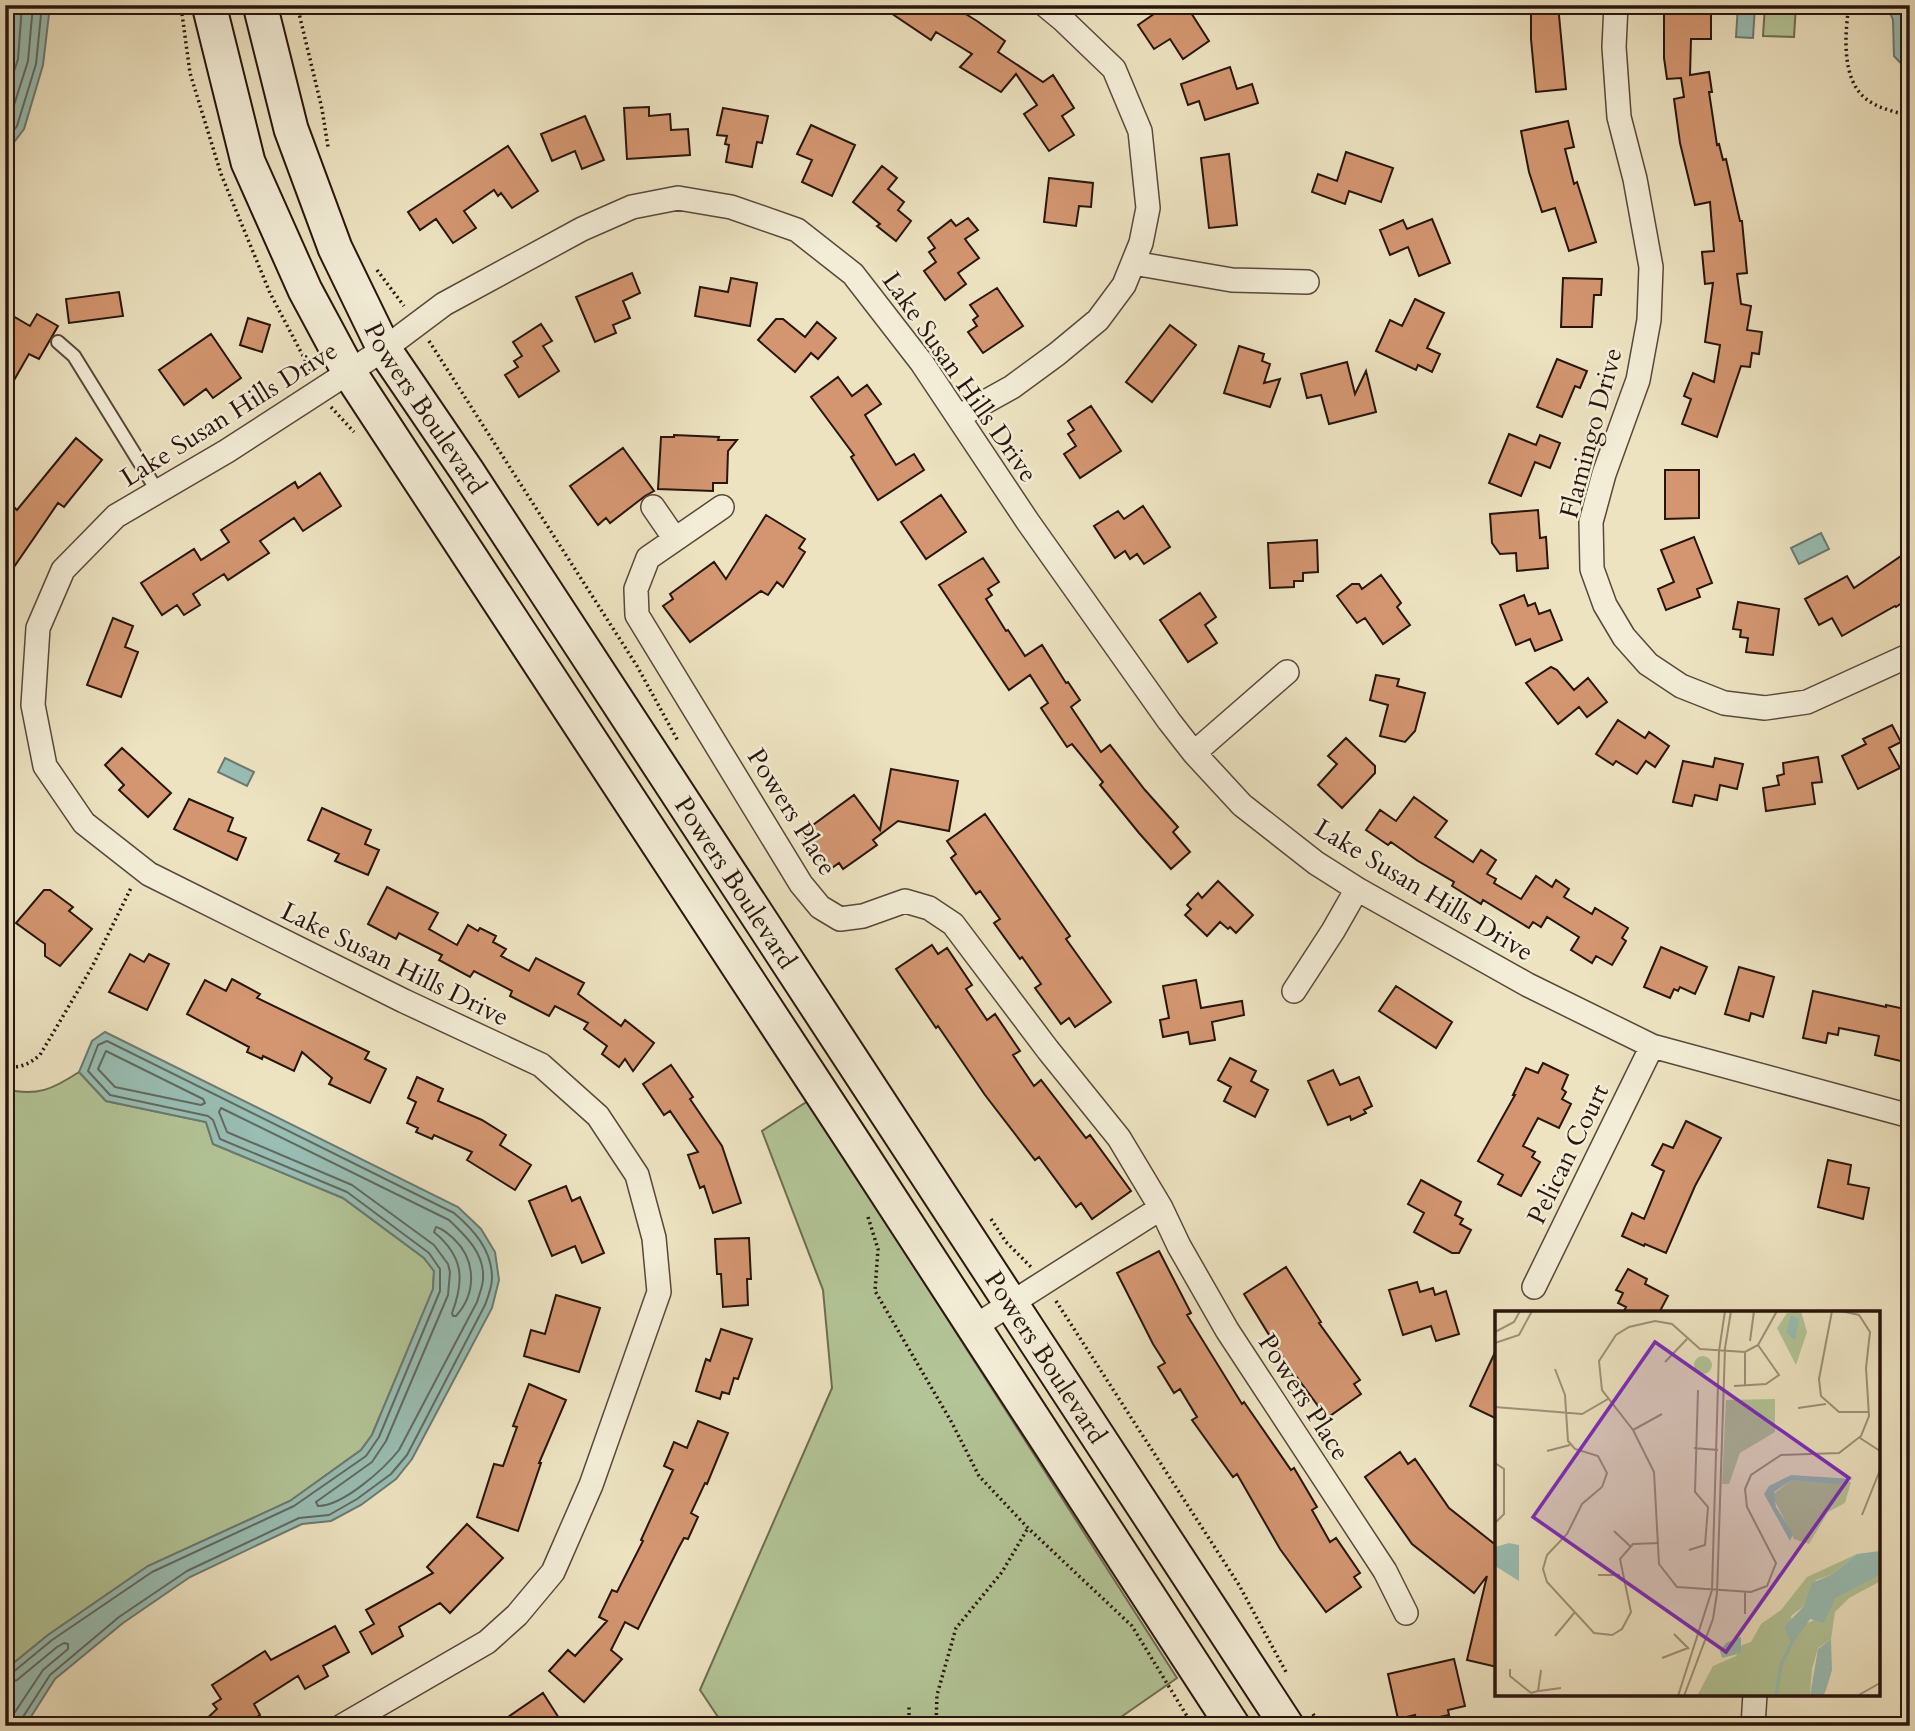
<svg xmlns="http://www.w3.org/2000/svg" width="1915" height="1731" font-family="Cardo,serif">
<style>
.green{fill:#b3c597;stroke:#6e6d52;stroke-width:2}
.water{fill:#99beb4;stroke:#6c7a71;stroke-width:2}
.lines{fill:none;stroke-linecap:round;stroke-linejoin:round}
.shore{stroke:#606a60;stroke-width:2}
.building{fill:#d39670;stroke:#28150d;stroke-width:2}
.service-casing{stroke:#59483a;stroke-width:16}
.minor-casing{stroke:#59483a;stroke-width:26}
.secondary-casing{stroke:#28150d;stroke-width:37}
.path{stroke:#28150d;stroke-width:3.5;stroke-dasharray:2 3.5;stroke-linecap:butt}
.service{stroke:#f3edd7;stroke-width:12}
.minor{stroke:#f3edd7;stroke-width:23}
.secondary{stroke:#f3edd7;stroke-width:33}
.labels{text-anchor:middle;dominant-baseline:central;stroke-width:5;stroke-linejoin:round;paint-order:stroke}
.street-label{font-size:26px;fill:#28150d;stroke:#f3edd7}
.inset-river{fill:none;stroke:#99beb4;stroke-width:3.5}
.inset-road{fill:none;stroke:#9e9179;stroke-width:2}
.view{fill:#7b2cbf;fill-opacity:0.15;stroke:#7b2cbf;stroke-width:3.5}
.inset-edge{fill:none;stroke:#28150d;stroke-width:3.5}
</style>
<rect width="100%" height="100%" fill="#ede3c1"/>
<filter id="stains"><feTurbulence type="fractalNoise" baseFrequency=".00286" numOctaves="4"/><feColorMatrix values="0 0 0 0 .2 0 0 0 0 .09 0 0 0 0 .02 0 0 0 .5 -.17"/></filter>
<radialGradient id="worn" r=".72"><stop offset=".6" stop-color="#630" stop-opacity="0"/><stop offset="1" stop-color="#630" stop-opacity=".3"/></radialGradient>
<path class="green" d="M1765 5H1796L1794 37 1763 36Z
M79 1072 106 1101 206 1122 213 1144 343 1198 424 1258 434 1271 433 1290 372 1435 361 1450 290 1501 148 1566 48 1635 5 1670V1089C37 1097 53 1089 79 1072Z
M808 1101 1177 1678 1108 1726H724L700 1690 832 1388 823 1290 762 1131Z"/>
<path class="water" d="M5 5H48L49 14 43 65 24 129 5 154Z
M1738 5H1755L1753 38 1736 37Z
M1887 5H1910V73L1894 56 1893 20Z
M1821 533 1829 549 1799 564 1791 548Z
M225 758 254 772 247 786 218 772Z
M105 1032 458 1207 481 1229 495 1252 499 1280 492 1308 412 1459 396 1479 361 1505 331 1521 302 1524 190 1577 123 1623 55 1679 25 1726H5V1670L48 1635 148 1566 290 1501 361 1450 372 1435 433 1289 434 1271 424 1258 343 1198 213 1144 206 1122 106 1101 79 1072 92 1041Z"/>
<g class="lines">
<path class="shore" d="M5 99 18 59 22 5
M5 127 9 121 28 61 33 5
M5 142 17 126 36 64 42 5
M106 1051 203 1099 205 1103 201 1105 115 1087 98 1069Z
M221 1108 449 1220C466 1236 485 1254 483 1279 483 1286 479 1295 477 1302L399 1450C384 1469 343 1506 318 1506L316 1502 372 1462 386 1441 448 1295 450 1272 448 1264 434 1245 352 1185 227 1132 219 1112Z
M436 1227C444 1229 448 1234 454 1239 477 1261 476 1294 456 1316H453L452 1313C465 1279 463 1256 434 1232Z
M5 1675 12 1673 52 1640 152 1572 294 1506 366 1456 379 1437 440 1291V1269L429 1253 347 1192 220 1139 213 1120 208 1116 110 1095 88 1071 98 1045 107 1041 454 1213C474 1230 492 1250 492 1278 492 1287 488 1297 485 1305L407 1455 391 1474 357 1499 329 1515 299 1518 187 1571 119 1617 50 1675 21 1720 20 1726
M5 1684 17 1680 57 1647 64 1643 68 1644V1649L43 1670 13 1715 11 1726"/>
</g>
<path class="building" d="M879 5H951L977 21 1005 41 998 52 1043 82 1053 75 1074 108 1062 116 1074 135 1049 151 1024 114 1037 105 1016 74 1001 92 960 67 972 54 936 32 931 40Z
M1167 5H1186L1209 41 1183 59 1170 39 1154 49 1138 25Z
M1531 5H1558L1566 89 1536 92 1531 39Z
M1675 5H1711V39H1691L1690 75 1709 72 1712 92H1709L1717 145 1719 144 1723 160 1726 159 1740 221H1742L1747 273 1737 274 1741 304 1751 306 1747 330 1762 332 1759 354 1752 353 1750 367 1741 366 1717 437 1682 424 1691 399 1684 396 1693 373 1714 382 1720 345 1705 342 1713 283 1705 284 1702 252 1714 251 1710 202 1695 205 1680 143 1674 99 1684 97 1681 78 1667 79 1664 58V12H1675Z
M1230 67 1237 89 1252 84 1258 103 1205 120 1199 101 1188 105 1181 84Z
M649 107V116L670 114 671 130 688 129 690 155 627 159 624 108Z
M723 108 768 116 762 143 757 142 752 167 726 162 729 145 725 144 727 136 717 135Z
M585 116 604 160 582 169 575 151 552 161 541 134Z
M1568 121 1574 147 1565 149 1574 184 1577 182 1596 242 1569 251 1555 208 1542 212 1529 172 1521 131Z
M811 125 855 145 832 196 802 182 812 160 797 154Z
M508 146 538 191 512 208 501 193 498 196 494 190 464 211 476 228 453 243 436 219 420 230 408 212Z
M1346 152 1393 168 1381 202 1349 191 1345 204 1312 192 1318 174 1337 181Z
M1229 154 1237 225 1209 228 1201 158Z
M882 166 897 178 888 189 904 202 898 210 911 221 896 241 877 226 880 224 853 202Z
M1049 178 1093 183 1091 207 1079 206 1076 226 1044 222Z
M968 218 978 230 965 239 979 258 958 273 966 284 945 300 924 271 936 262 929 252 935 248 928 238 951 220 956 226Z
M1432 219 1450 263 1419 276 1408 247 1390 255 1380 230 1403 220 1407 229Z
M632 273 640 293 623 301 630 318 613 325 616 333 595 342 576 297Z
M731 278 757 283 750 326 695 316 700 287 728 292Z
M1563 278 1602 279 1601 295H1594L1592 327H1561Z
M997 288 1023 326 983 353 968 332 977 326 973 320 978 316 970 305Z
M119 292 123 316 69 323 66 299Z
M1415 299 1444 313 1427 348 1440 354 1432 372 1418 365 1416 370 1376 351 1390 320 1402 326Z
M37 314 58 326 39 359 29 354 5 396V326L11 315 30 326Z
M248 318 270 325 262 352 240 345Z
M776 319H783L805 337 817 322 836 338 818 359 811 353 795 372 758 340Z
M541 324 552 341 543 346 559 371 519 397 505 375 518 367 514 361 522 356 513 342Z
M1170 325 1196 345 1152 402 1126 382Z
M211 334 241 378 213 398 206 389 184 405 159 370Z
M1239 346 1264 354 1262 361 1270 364 1264 383 1280 379 1270 407 1224 393Z
M1557 359 1587 371 1580 388 1575 386 1562 417 1537 407Z
M1347 362 1355 394 1366 371 1376 412 1329 424 1321 395 1307 398 1301 374Z
M838 377 852 396 867 385 881 404 865 415 896 465 914 454 924 470 878 500 851 457 854 455 811 397Z
M1091 406 1121 451 1080 478 1064 454 1076 446 1068 434 1074 430 1068 421Z
M1509 434 1536 445 1540 435 1560 443 1550 468 1535 462 1521 496 1489 483Z
M674 435 719 437 718 440H737L728 451 727 483H713V491L658 489 661 437H674Z
M76 438 102 460 64 507 58 503 5 580V523L15 508 17 510Z
M623 448 654 491 645 496 610 523 606 518 598 525 570 486Z
M1665 470H1699V518L1665 519Z
M320 473 341 506 303 531 294 518 260 541 269 553 228 580 224 574 193 594 200 605 184 615 177 605 162 615 141 583 194 549 201 560 229 542 221 530 295 482 298 488Z
M941 495 966 532 926 559 901 522Z
M1143 506 1170 547 1144 564 1137 554 1130 559 1125 551 1115 558 1094 526 1118 511 1124 519Z
M1538 510 1540 538 1546 537 1548 568 1517 571 1516 553 1500 554 1492 543 1490 514Z
M766 515 805 539 799 548 805 552 783 587 777 582 768 595 761 591 690 642 663 606 673 599 670 594 714 562 726 579Z
M1694 537 1712 583 1697 589 1700 597 1666 610 1658 589 1674 582 1661 550Z
M1317 540 1318 572 1303 573V581H1294V587L1270 588 1268 543Z
M1910 550V597L1896 607 1895 606 1842 636 1832 618 1819 625 1805 599 1847 576 1854 588Z
M983 558 999 582 988 589 992 595 986 599 1006 631 1008 630 1025 656 1042 645 1066 683 1068 682 1080 700 1071 707 1101 752 1110 745 1145 790 1178 827 1173 832 1190 852 1171 869 1139 833 1100 785 1103 782 1072 744 1067 747 1041 708 1048 703 1030 675 1009 690 939 585Z
M1381 575 1401 603 1397 607 1410 625 1383 644 1365 618 1357 623 1337 596 1352 584H1359L1362 589Z
M1200 593 1216 617 1205 625 1217 643 1188 662 1160 620Z
M1524 595 1528 606 1535 603 1539 614 1550 610 1562 640 1535 651 1530 639 1516 645 1500 605Z
M1738 602 1779 609 1773 655 1746 652 1748 638 1740 637 1741 630 1733 629Z
M113 618 133 626 125 647 138 652 121 697 87 685Z
M1551 667 1557 670 1574 690 1588 678 1607 702 1587 717 1579 707 1558 724 1526 683Z
M1376 675 1399 679 1397 686 1425 693 1415 731 1405 742 1380 736 1388 705 1370 700Z
M1618 720 1645 738 1649 732 1669 746 1655 767 1646 761 1637 774 1616 761 1613 765 1596 754Z
M1892 725 1901 742 1889 748 1900 768 1858 789 1842 756 1866 744 1863 739Z
M1346 738 1375 766V773L1342 808 1318 785 1337 764 1328 756Z
M122 748 171 793 148 817 119 790 124 785 105 765Z
M1818 757 1822 782 1812 783 1815 804 1766 811 1763 788 1779 785 1777 776 1784 774 1783 763Z
M1715 758 1743 764 1737 789 1720 785 1717 800 1695 795 1692 806 1673 802 1683 761 1713 767Z
M891 769 958 781 949 831 898 821 873 840 877 845 843 869 839 863 829 870 802 833 854 795 880 830Z
M1414 797 1447 821 1435 837 1473 862 1481 850 1496 860 1487 874 1496 879 1494 883 1521 899 1536 876 1552 887 1556 880 1569 889 1564 897 1592 914 1595 908 1628 928 1622 938 1626 941 1612 965 1596 956 1592 963 1571 950 1579 937 1547 917 1541 927 1533 922 1529 928 1483 900 1481 904 1452 886 1454 882 1418 861 1391 842 1388 845 1366 830 1380 810 1396 821Z
M189 799 233 818 228 831 246 838 237 860 174 829Z
M322 808 371 830 365 844 379 850 368 875 335 861 339 854 308 840Z
M985 814 1070 936 1066 939 1111 1002 1075 1027 1069 1018 1061 1024 1035 988 1041 984 1022 957 1020 959 994 923 1000 919 980 891 976 894 951 858 956 854 947 841Z
M1218 881 1253 915 1236 933 1230 927 1228 929 1220 922 1207 936 1185 915 1191 909 1187 905 1198 893 1202 898Z
M387 887 438 913 429 929 457 945 468 925 478 931 480 928 496 936 493 942 506 949 501 956 529 971 536 958 584 983 578 994 621 1026 625 1020 654 1043 633 1071 625 1059 619 1067 602 1054 607 1046 584 1029 588 1023 555 1006 549 1016 510 996 512 991 474 971 470 977 439 960 442 955 399 933 396 939 368 924Z
M44 890H50L73 907 69 911 92 929 60 966 45 956V944L16 923Z
M932 945 938 954 947 948 972 985 966 989 987 1020 995 1014 1020 1051 1013 1055 1034 1086 1041 1080 1086 1138 1090 1135 1131 1191 1092 1219 1081 1203 1076 1207 1039 1157 1035 1160 985 1095 938 1026 936 1028 896 969Z
M1661 947 1707 967 1695 994 1680 987 1678 991 1674 989 1670 998 1644 987Z
M130 954 144 962 149 954 169 964 147 1010 109 992Z
M1739 967 1774 977 1763 1017 1751 1013 1749 1021 1725 1014Z
M232 979 260 994 257 998 369 1052 365 1059 386 1069 370 1103 329 1084 332 1078 302 1052 294 1071 263 1056 262 1059 247 1052 249 1047 187 1014 205 980 226 991Z
M1196 980 1201 1008 1242 1001 1244 1015 1212 1022 1215 1040 1190 1044 1188 1032 1163 1037 1160 1020 1169 1018 1163 986Z
M1396 986 1452 1022 1436 1048 1379 1011Z
M1813 991 1886 1007V1005L1910 1010V1049L1904 1048 1901 1061 1875 1055 1879 1036 1839 1028 1838 1035 1828 1033 1826 1043 1803 1038Z
M1230 1058 1256 1071 1251 1081 1268 1090 1255 1117 1224 1101 1231 1087 1218 1080Z
M1543 1063 1568 1075 1562 1089 1566 1092 1562 1099 1571 1104 1559 1128 1538 1118 1523 1146 1535 1152 1532 1157 1540 1162 1521 1196 1498 1184 1503 1175 1478 1161 1515 1095H1513L1526 1068 1538 1073Z
M671 1065 693 1097 690 1099 722 1146 741 1203 713 1213 704 1186 700 1188 688 1155 698 1152 670 1111 664 1115 643 1084Z
M1333 1070 1340 1085 1359 1077 1372 1106 1364 1110 1366 1113 1351 1120 1350 1116 1328 1125 1308 1081Z
M417 1077 443 1089 438 1101 482 1120 506 1135 500 1145 531 1165 515 1190 467 1160 472 1152 434 1135 432 1139 416 1132 418 1128 407 1123 416 1102 408 1098Z
M1686 1121 1721 1138 1695 1186 1666 1253 1645 1244 1644 1246 1622 1236 1632 1213 1644 1219 1664 1171 1652 1165 1663 1144 1673 1148Z
M1828 1160 1851 1165 1848 1184 1869 1188 1863 1219 1818 1207Z
M1421 1180 1461 1202 1455 1215 1463 1219 1460 1224 1471 1230 1459 1253H1452L1414 1232 1424 1213 1408 1204Z
M566 1186 572 1201 580 1197 604 1253 582 1263 575 1246 552 1256 529 1201Z
M749 1238 751 1279H747L748 1305 723 1307 721 1274H717L715 1239Z
M1159 1251 1191 1313 1187 1315 1242 1404 1244 1402 1291 1470 1294 1468 1317 1507 1312 1510 1330 1542 1336 1538 1360 1573 1354 1577 1361 1587 1326 1612 1280 1549 1237 1474 1233 1477 1192 1420 1197 1417 1180 1389 1174 1393 1158 1367 1165 1363 1153 1344 1117 1273Z
M1286 1267 1321 1322 1319 1323 1360 1380 1354 1384 1361 1394 1327 1418 1285 1361 1244 1294Z
M1628 1269 1647 1279 1645 1284 1668 1296 1659 1313H1623L1626 1307 1618 1303 1623 1293 1616 1290Z
M1417 1282 1420 1292 1433 1288 1435 1295 1446 1291 1459 1334 1436 1341 1431 1326 1403 1335 1389 1290Z
M556 1295 600 1308 579 1372 524 1356 531 1330 545 1334Z
M721 1329 752 1339 738 1379 734 1378 729 1394 722 1392 720 1399 696 1391 706 1359 710 1361Z
M1497 1348V1419L1470 1406Z
M529 1384 566 1400 539 1463H541L518 1531 477 1517 494 1464 503 1466 517 1427 513 1426Z
M698 1421 728 1433 707 1484 705 1483 691 1513 698 1517 688 1539 684 1538 678 1549 638 1629 625 1622 611 1650 622 1659 584 1702 549 1671 568 1650 575 1656 607 1621 599 1617 612 1590 617 1592 643 1541 641 1540 673 1470 664 1466 674 1442 687 1448Z
M1400 1452 1408 1464 1415 1459 1449 1508 1497 1546V1667L1467 1660 1487 1576 1474 1593 1412 1544 1365 1477Z
M467 1524 503 1558 450 1613 440 1603 399 1627 403 1636 372 1654 360 1632 374 1624 366 1610 433 1573 427 1567Z
M335 1626 349 1652 323 1666 328 1676 305 1689 298 1676 254 1704 260 1715 242 1726H199L217 1709 213 1704 221 1699 212 1685 265 1651 271 1660Z
M1454 1659 1465 1706 1448 1710 1449 1715 1416 1722 1415 1715 1398 1719 1388 1674Z
M543 1693 564 1726H495Z"/>
<g class="lines">
<defs>
<path id="service" d="M58 342 74 356 158 492"/>
<path id="minor" d="M1616 5 1614 47 1619 117 1635 179 1651 267 1649 320 1638 380 1604 474 1591 522 1592 569 1605 605 1624 637 1648 664 1681 686 1724 703 1765 708 1807 702 1910 655
M1133 263 1232 280 1307 282
M958 417 1012 387 1057 354 1098 320 1124 285 1141 243 1148 208 1140 131 1114 69 1062 19 1045 5
M653 507 675 539
M722 507 648 558 636 589 637 615 801 884 820 907 840 919 863 916 905 901 929 908 953 924 1048 1050 1119 1138 1161 1208 1179 1246 1227 1330 1385 1571 1406 1613
M1194 753 1287 672
M1294 991 1333 931 1357 889
M1534 1287 1652 1046
M974 1327 1161 1208
M342 1726 487 1642 517 1615 553 1572 591 1485 659 1292 654 1238 637 1175 598 1116 541 1065 404 1001 149 874 84 823 45 766 33 705 38 628 63 570 116 516 227 451 349 372 384 349 444 304 582 229 632 207 678 198 731 207 797 230 853 274 922 363 1028 522 1169 721 1194 753 1242 805 1316 863 1357 889 1528 985 1652 1046 1910 1116
M1753 1726 1755 1694"/>
<g id="secondary">
<path d="M209 5 248 162 305 290 349 372 860 1152 1233 1726"/>
<path id="s1" d="M260 5 291 129 335 248 384 349 467 471 1287 1726"/>
</g>
</defs>
<use href="#service" class="service-casing"/>
<use href="#minor" class="minor-casing"/>
<use href="#secondary" class="secondary-casing"/>
<path class="path" d="M297 5 322 109 328 147
M1849 5C1845 33 1841 78 1865 98 1877 108 1895 112 1910 116
M182 14 190 73 221 174 270 293 312 373
M377 270 404 306
M429 341 637 666 678 741
M331 407 354 432
M5 1066C20 1069 29 1064 40 1055L92 967 131 888
M868 1217 878 1249 875 1291 952 1423 979 1476 1028 1528 1132 1626 1193 1726
M991 1219 1006 1242 1031 1267
M1056 1301 1239 1585 1286 1672
M1313 1714 1320 1726
M909 1726V1706
M936 1726 937 1695 956 1628 1002 1572 1028 1528"/>
<use href="#service" class="service"/>
<use href="#minor" class="minor"/>
<use href="#secondary" class="secondary"/>
</g>
<g class="labels">
<g class="street-label">
<text transform="translate(960 377) rotate(55)">Lake Susan Hills Drive</text>
<text stroke="none"><textPath href="#s1" startOffset="439">Powers Boulevard</textPath></text>
<text transform="translate(229 414) rotate(-32)">Lake Susan Hills Drive</text>
<text transform="translate(1591 433) rotate(-75)">Flamingo Drive</text>
<text transform="translate(792 812) rotate(58)">Powers Place</text>
<text stroke="none"><textPath href="#s1" startOffset="1006">Powers Boulevard</textPath></text>
<text transform="translate(1424 890) rotate(31)">Lake Susan Hills Drive</text>
<text transform="translate(395 964) rotate(26)">Lake Susan Hills Drive</text>
<text transform="translate(1568 1154) rotate(-64)">Pelican Court</text>
<text stroke="none"><textPath href="#s1" startOffset="1573">Powers Boulevard</textPath></text>
<text transform="translate(1304 1397) rotate(57)">Powers Place</text>
</g>
</g>
<g transform="translate(1495 1311)">
<rect width="385" height="385" fill="#ede3c1"/>
<path d="M306 0 312 21 301 54 282 17 292 2ZM199 54a9 9 0 1 1 18 0a9 9 0 1 1-18 0ZM280 88V121L245 142 234 173H227L231 89ZM297 169 356 171 350 192 333 201 314 233 299 228 277 184ZM362 243 338 263 321 269 309 295 296 305 300 329 310 313 322 308 340 288 385 263 384 271 354 287 340 301 336 328 323 337 317 358 315 384 202 385 218 355 241 345 247 334 256 331 266 313 286 299 312 266Z" fill="#b3c597"/>
<path d="M296 4 304 8 300 29 291 22ZM296 164 358 168 342 173 297 169 279 181 281 196 298 223 295 230 269 183 274 175ZM14 232 24 234V270L0 255V236ZM385 240 384 264 340 288 329 312 315 308 300 330 294 328 289 316 309 295 317 272 338 263 362 243ZM246 326V342L227 347 225 340 231 332ZM336 328 337 359 331 379 328 385H315L323 338Z" fill="#99beb4"/>
<path class="inset-river" d="M281 385 286 354 298 329"/>
<path class="inset-road" d="M282 0 263 34 250 41 205 38 177 13 160 10 134 16 121 24 104 50 107 79 138 119 159 161 164 253 182 276 256 281 272 275 281 252 252 196 250 178 256 164 286 144 344 142 366 125 374 105 371 57 375 21 364 4 346 0M337 0 324 68 326 85 344 101H374M0 21 19 11 25 0M255 30 259 0M0 32 24 24 37 0M170 51 192 28M60 58 70 84 73 130 80 138 103 145 112 162 107 176 87 193 72 223 52 244 48 258 52 271 99 322 117 324 127 318 136 301 125 248 138 233 164 232M239 75 271 73 284 64 263 34M250 75V41M0 96 87 103 113 88M303 97 331 93M138 119 167 103M365 127 385 140M199 137 223 139M52 140 75 134M0 152 9 158V203L0 212M367 204 385 159M119 220 135 235M194 239 210 234 213 196 200 181 203 79M103 264H125M250 303V281M179 323 194 338M60 325 80 301M167 347 193 337M15 358V365L36 382M44 380 66 377M36 382 43 380 46 359M183 385 217 279 224 40 230 0M189 385 218 308 222 282 230 37 236 0M362 385 385 372"/>
<path class="view" d="M160 31 354 167 231 341 38 206Z"/>
<rect width="385" height="385" class="inset-edge"/>
</g>
<rect width="1915" height="1731" fill="none" stroke="#ede3c1" stroke-width="28"/>
<rect x="7" y="7" width="1901" height="1717" fill="none" stroke="#28150d" stroke-width="3.5"/>
<rect x="14" y="14" width="1887" height="1703" fill="none" stroke="#28150d" stroke-width="2"/>
<rect width="100%" height="100%" filter="url(#stains)"/>
<rect width="100%" height="100%" fill="url(#worn)"/>
</svg>
